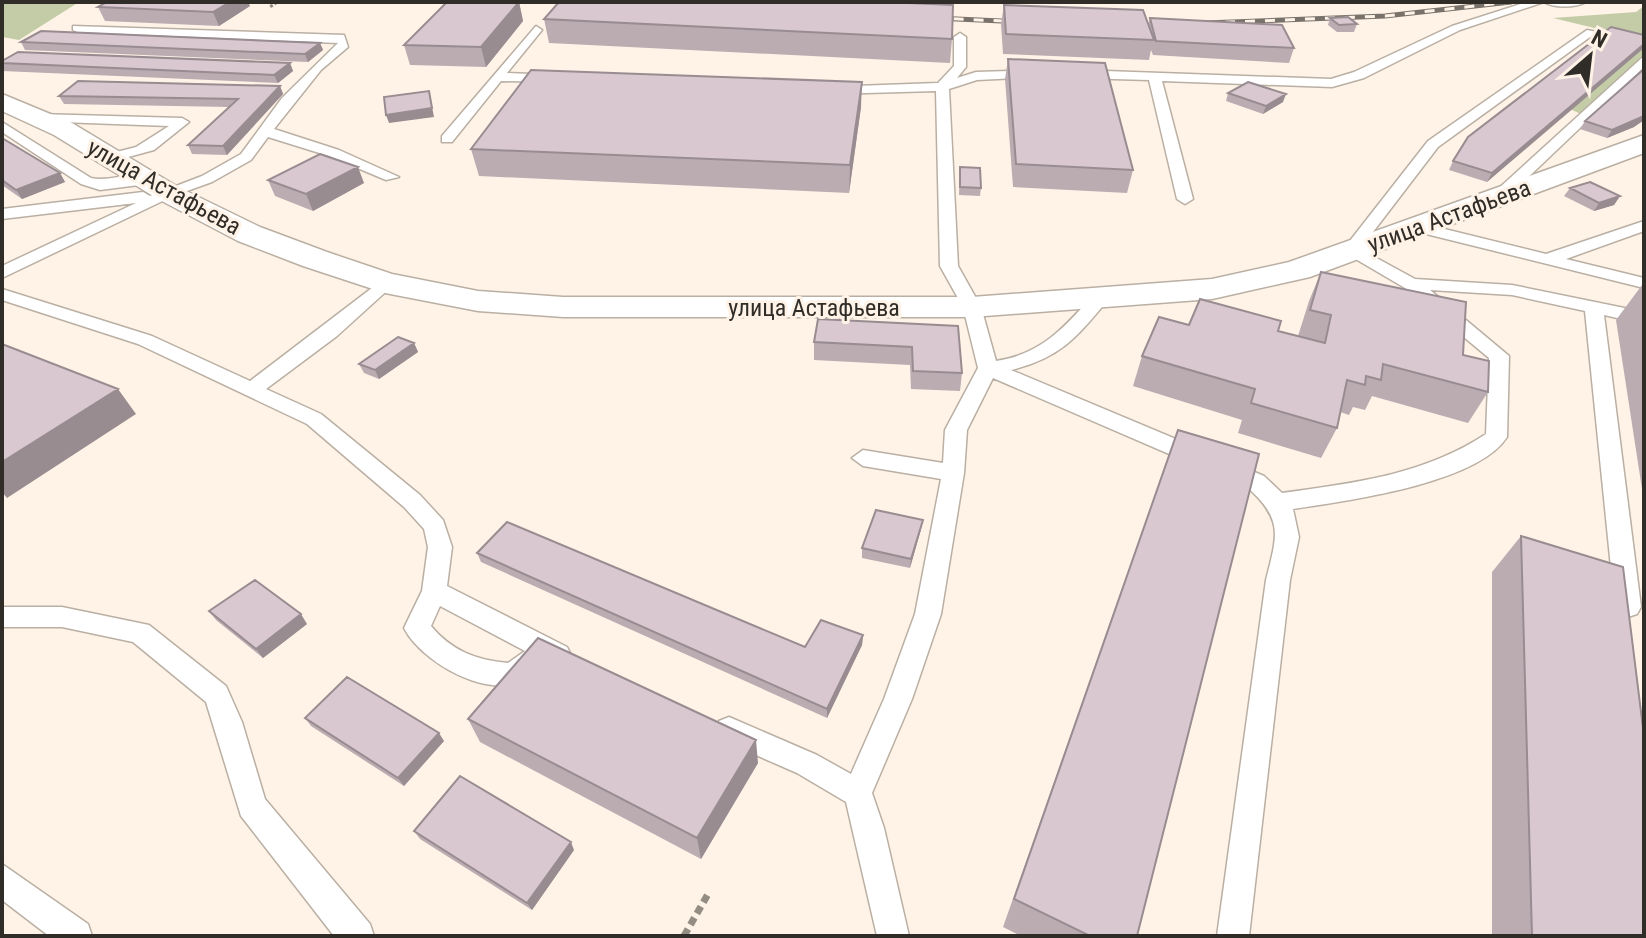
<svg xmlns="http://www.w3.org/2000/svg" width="1646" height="938" font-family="'Roboto Condensed',sans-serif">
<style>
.green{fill:#c3cca6}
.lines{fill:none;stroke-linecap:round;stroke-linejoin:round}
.lane-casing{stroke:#baafa3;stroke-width:3}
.street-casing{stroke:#baafa3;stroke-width:3}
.path-far1{stroke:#948d84;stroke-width:3;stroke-dasharray:3 2;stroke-linecap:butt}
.path{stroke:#948d84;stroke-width:7;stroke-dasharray:8 5;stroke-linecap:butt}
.lane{fill:#fff;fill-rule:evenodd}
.street{fill:#fff;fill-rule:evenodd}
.rail-casing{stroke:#79726b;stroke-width:5}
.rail{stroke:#fff3e7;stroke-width:3;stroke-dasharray:10;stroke-linecap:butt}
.wall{fill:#bbacb2}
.shaded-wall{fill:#988c91}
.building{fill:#d9c8cf;stroke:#988c91;stroke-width:2}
.labels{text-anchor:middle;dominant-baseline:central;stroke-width:6;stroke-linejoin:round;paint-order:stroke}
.far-street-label{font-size:24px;fill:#302c27;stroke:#fff3e7}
</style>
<rect width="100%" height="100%" fill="#fff3e7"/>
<path class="green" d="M2 2H79L19 40 2 37Z
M1644 6V40L1553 18 1636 12Z
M1644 44V108L1613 129 1570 109Z"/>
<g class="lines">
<defs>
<path id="lane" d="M1527 2H1586C1576 8 1553 8 1544 2L1460 30 1364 78 1332 87 1162 81 1193 199 1185 204 1177 199 1149 80 1078 78 1072 74 1078 70 1331 79 1354 72 1452 26Z
M73 26 344 35 348 47 321 70 274 129 339 150 399 177 386 180 329 156 268 137 251 160 212 182 173 196 2 278V266L136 203 2 219V209L143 192 150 196 202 176 241 154 282 98 338 43 77 32 73 30Z
M536 26 542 30 507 73 554 75 559 76V82L501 81 452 142H442V136Z
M1587 30 1597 32 1438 147 1360 249 1415 279 1512 285 1644 312V324L1604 315 1641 607 1637 614 1628 617 1619 614 1615 607 1585 311 1512 295 1430 290 1509 356 1507 437C1477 484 1345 501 1293 509L1299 537 1290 580 1249 936H1217L1266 580C1277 536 1284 520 1248 488L993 378 967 430 964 473 941 614 912 699 872 793 884 828 909 936H877L846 802 797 773 719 739 715 730 719 721 729 717 817 755 851 774 884 699 915 614 941 479 863 466 852 458 863 450 943 463 945 430 978 368 963 307 940 266 936 91 832 94 825 90 827 87 938 83 954 66V37L960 33 966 37V67L957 78 976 72 1039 70 1041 73 1035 77 977 80 949 89 958 266 981 307 996 361C1042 354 1065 327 1095 293H1107V301C1076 338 1060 358 1011 370L1264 476 1282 493C1354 483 1424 475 1486 434L1489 358 1405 288 1342 251 1428 141Z
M1644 56V67L1500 204H1488V198Z
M38 114 182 118 189 122 154 150 110 162 105 161V155L136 147 169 126 33 121 31 118Z
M2 122 91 178C111 183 139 168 155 179L147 184 100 190 81 184 2 132Z
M1644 221V231L1566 259 1644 278V288L1410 230 1408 227 1416 222 1546 254Z
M385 278 394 283 391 287 337 336 266 389 321 414 420 495 443 520 452 547 447 586 567 647 571 655 567 663 558 666 544 660C517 716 425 669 404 628L422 591 428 547 424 529 404 507 307 424 138 344 2 300V289L152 336 250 381ZM440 606 525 651 508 663C476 660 452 651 431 626Z
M2 607H62L149 625 226 686 242 722 265 799 370 924 374 936H334L241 816 206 702 133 642 62 627H2Z
M2 864 88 924 92 936H49L2 900Z"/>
<path id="street" d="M2 94 72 123 178 187 260 227 327 252 392 274 478 291 563 297H972L1212 279 1289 262 1644 135V153L1310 277 1212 299 972 317H563L478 311 385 293 303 266 238 241 158 199 54 135 2 111Z"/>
</defs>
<use href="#lane" class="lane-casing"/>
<use href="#street" class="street-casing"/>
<path class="path-far1" d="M255 2 276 3 270 7"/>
<path class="path" d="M684 936 708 894"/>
<use href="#lane" class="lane"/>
<use href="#street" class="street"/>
<defs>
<path id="rail" d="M574 2 1025 22
M1205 23 1385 16 1511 2"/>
</defs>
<use href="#rail" class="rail-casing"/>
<use href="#rail" class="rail"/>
</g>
<path class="wall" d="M519 2 523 21 486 67 410 65 404 45Z
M1004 5 1148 25 1150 18 1294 48 1289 63 1153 55 1151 50 1149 60 1003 54 1001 24Z
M250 6 219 26 105 21 98 7Z
M1330 18 1357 24 1354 32H1337L1328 25Z
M544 19 952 39 950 63 549 43Z
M1644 35 1487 182 1449 170 1453 161Z
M21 42 320 43 323 50 308 62 25 50Z
M1008 59 1133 170 1127 193 1013 187 1005 79Z
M2 61 290 63 293 71 278 83 2 71Z
M1644 69V120L1634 127 1607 138 1580 129 1585 121Z
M280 86 283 94 227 155 192 154 188 145 229 107 64 104 59 96Z
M1228 93 1283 102 1263 114 1226 101Z
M861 107 849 193 479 176 471 149Z
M2 138 60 173 65 182 22 199 2 185Z
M960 167 981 188 980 196 959 195Z
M268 180 364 183 313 211 275 196Z
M1570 188 1620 196 1614 205 1594 211 1564 196Z
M1321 272 1463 355 1488 392 1468 423 1372 396 1365 410 1353 407 1349 415 1340 412 1337 428 1321 458 1238 433 1242 420 1133 386 1142 356 1189 325 1278 331 1298 336 1309 301Z
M1642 285 1644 286V502L1616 320Z
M958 326 962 373 960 391 911 389 910 365 814 360V342Z
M414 343 418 352 379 379 364 373 359 364Z
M1178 430 1137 936H1021L1003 927Z
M921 529 910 568 862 558V548Z
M1521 536 1644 936H1492V572Z
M477 553 805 647 863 635 862 645 827 718 481 562Z
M209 611 307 624 263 658 216 620Z
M305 718 444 741 404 786 311 726Z
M468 719 758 763 701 859 480 742Z
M414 831 574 850 532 910 420 839Z"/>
<path class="shaded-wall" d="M230 2H248L250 6 219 26 213 12Z
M519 2 523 21 486 67 481 47Z
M320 43 323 50 308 62 305 54Z
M1644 44V48L1487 182 1492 173Z
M290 63 293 71 278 83 274 75Z
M862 82 861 107 849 193 850 165Z
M280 86 283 94 227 155 223 146Z
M429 91 434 117 389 123 386 115Z
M1286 94 1283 102 1263 114 1266 106Z
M1644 116V120L1634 127 1607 138 1612 130Z
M358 167 364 183 313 211 306 194Z
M60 173 65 182 22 199 16 190Z
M1620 196 1614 205 1594 211 1599 203Z
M414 343 418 352 379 379 375 370Z
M118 389 136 414 7 498 2 492V462Z
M923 520 921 529 910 568 911 559Z
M301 614 307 624 263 658 256 649Z
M863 635 862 645 827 718V709Z
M439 733 444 741 404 786 398 778Z
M756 740 758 763 701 859 697 838Z
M571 842 574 850 532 910 527 903Z"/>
<path class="building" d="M107 2H230L213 12 98 7Z
M447 2H519L481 47 404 45Z
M559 2H886L953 5 952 39 544 19Z
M1004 5 1143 10 1154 40 1006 34Z
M1348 17 1357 24 1339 25 1330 18Z
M1150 18 1282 25 1294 48 1156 41Z
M1611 27 1644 35V44L1492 173 1453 161 1468 137Z
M41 31 320 43 305 54 21 42Z
M18 52 290 63 274 75 2 63V61Z
M1008 59 1105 63 1133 170 1016 164Z
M1644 69V116L1612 130 1585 121Z
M531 70 862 82 850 165 471 149Z
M78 81 280 86 223 146 188 145 238 99 59 96Z
M1248 82 1286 94 1266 106 1228 93Z
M429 91 432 108 386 115 384 97Z
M2 138 60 173 16 190 2 180Z
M320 154 358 167 306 194 268 180Z
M960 167 980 168 981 188 960 187Z
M1590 182 1620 196 1599 203 1570 188Z
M1321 272 1466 302 1463 355 1489 361 1488 392 1383 364 1381 380 1366 376 1365 385 1347 380 1337 428 1251 403 1255 389 1142 356 1159 317 1189 325 1200 299 1281 321 1278 331 1325 343 1331 315 1310 310Z
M818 319 958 326 962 373 913 371 912 347 814 342Z
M398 337 414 343 375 370 359 364Z
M2 344 118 389 2 462Z
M1178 430 1259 454 1137 936H1090L1014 899Z
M876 510 923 520 911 559 862 548Z
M507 522 805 647 821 620 863 635 827 709 477 553Z
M1521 536 1623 567 1644 736V936H1532Z
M255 580 301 614 256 649 209 611Z
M538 638 756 740 697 838 468 719Z
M347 677 439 733 398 778 305 718Z
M460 776 571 842 527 903 414 831Z"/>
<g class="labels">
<g class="far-street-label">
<text transform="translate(164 187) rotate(29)">улица Астафьева</text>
<text transform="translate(1449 216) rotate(-20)">улица Астафьева</text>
<text x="814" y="308">улица Астафьева</text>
</g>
</g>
<rect width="1646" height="938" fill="none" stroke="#302c27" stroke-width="8"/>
<g transform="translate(1590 56) rotate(28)" stroke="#fff3e7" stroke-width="6" paint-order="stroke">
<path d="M0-6L14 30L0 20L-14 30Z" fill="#302c27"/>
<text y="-12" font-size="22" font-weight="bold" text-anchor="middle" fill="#302c27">N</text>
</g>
</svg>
